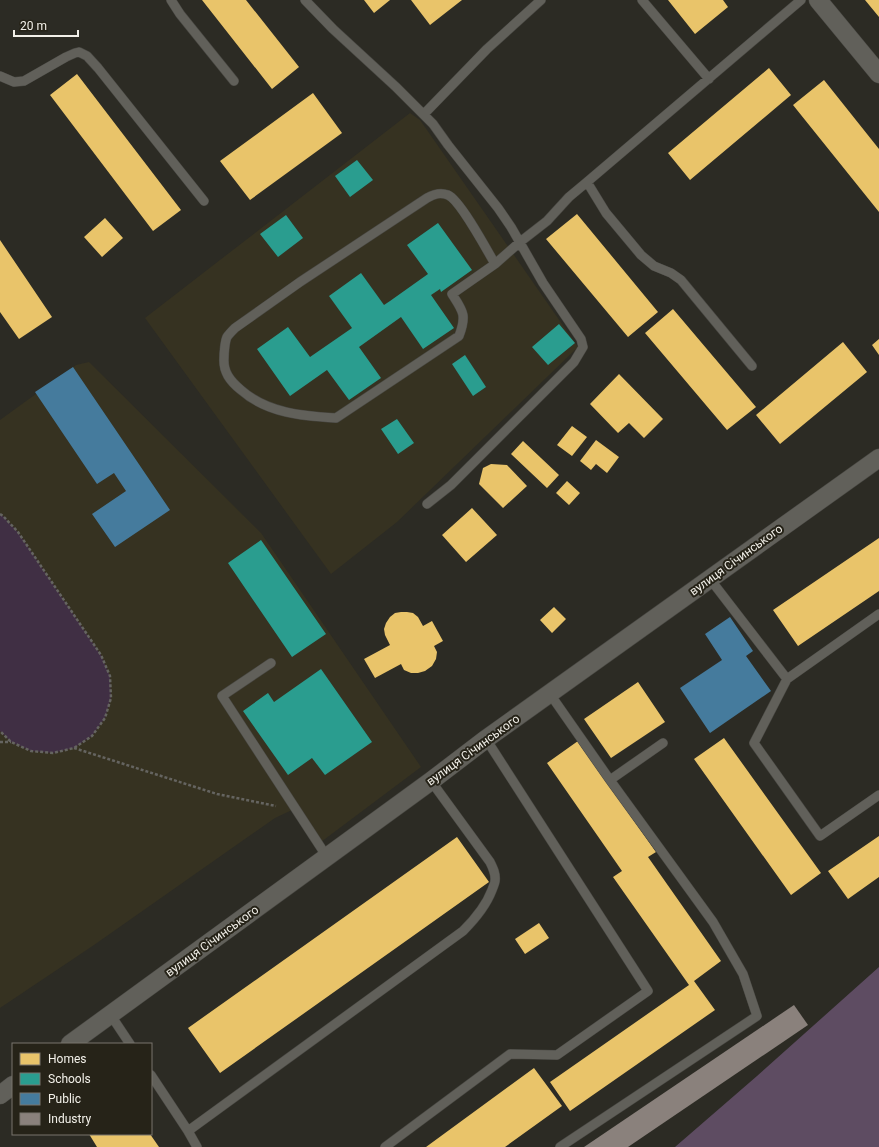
<svg xmlns="http://www.w3.org/2000/svg" width="879" height="1147" font-family="Roboto,sans-serif">
<style>
.built{fill:#363221}
.green{fill:#402f44}
.forest{fill:#5e4c62}
.homes{fill:#e9c46a}
.schools{fill:#2a9d8f}
.public{fill:#457b9d}
.industry{fill:#8a817c}
.lines{fill:none;stroke-linecap:round;stroke-linejoin:round}
.service-casing{stroke:#484742;stroke-width:10}
.minor-casing{stroke:#484742;stroke-width:19}
.path{stroke:#656460;stroke-width:2.5;stroke-dasharray:3 2;stroke-linecap:butt}
.service{stroke:#61605a;stroke-width:9}
.minor{stroke:#61605a;stroke-width:18}
.labels{text-anchor:middle;dominant-baseline:central;stroke-width:4;stroke-linejoin:round;paint-order:stroke}
.street-label{font-size:12px;fill:#f2f0e9;stroke:#262318}
</style>
<rect width="100%" height="100%" fill="#2c2b24"/>
<path class="built" d="M410 113 420 120 578 347 397 522 331 574 145 318Z
M89 362 261 533 421 767 317 845 292 810 275 818 94 945 0 1008V420L76 365Z"/>
<path class="green" d="M0 514 3 516 18 532 101 655 110 676 111 698 105 718 92 736 74 748 53 753 31 751 11 742 0 731Z"/>
<path class="forest" d="M879 967V1147H675L757 1076Z"/>
<path class="homes" d="M202 0H246L299 67 272 89Z
M364 0H390L374 13Z
M411 0H462L430 25Z
M668 0H723L728 7 695 34Z
M865 0H879V17Z
M769 68 791 95 690 180 668 153Z
M77 74 181 210 153 231 50 95Z
M824 80 879 149V212L793 105Z
M313 93 342 133 250 200 220 161Z
M577 214 658 312 628 337 546 239Z
M105 218 123 238 102 257 84 237Z
M0 240 52 317 19 339 0 312Z
M673 309 756 407 727 430 645 333Z
M879 339V355L872 345Z
M843 342 867 372 780 444 756 415Z
M619 374 663 419 644 438 629 423 618 433 590 404Z
M572 426 587 437 572 456 557 445Z
M596 440 619 457 607 473 596 464 591 470 580 461Z
M523 441 559 475 547 488 511 454Z
M491 464 507 465 527 486 503 508 479 484 483 468Z
M567 481 580 493 569 505 556 493Z
M472 508 497 535 466 562 442 535Z
M879 538V591L798 646 773 610Z
M554 607 566 619 552 633 540 620Z
M401 612H407L413 613 418 617 423 626 432 621 443 641 434 646 437 652 436 659 432 666 425 671 418 673H411L404 670 401 664 375 678 364 659 390 645 385 635 384 629 386 623 390 617 395 613Z
M638 682 665 722 611 758 584 719Z
M724 738 821 873 791 895 694 759Z
M578 741 656 852 648 857 721 961 694 981 715 1010 570 1111 550 1082 689 985 613 877 622 871 547 763Z
M879 836V877L848 899 828 871Z
M457 837 489 882 220 1073 188 1028Z
M539 923 549 938 525 954 515 939Z
M534 1068 562 1106 505 1147H426Z
M89 1134H150L159 1147H97Z"/>
<path class="schools" d="M357 160 373 180 350 197 335 176Z
M286 215 303 238 278 257 260 234Z
M438 223 472 270 441 292 440 289 431 295 454 328 423 349 401 317 359 347 381 378 349 400 327 370 290 396 257 349 288 327 310 357 352 328 329 296 361 273 384 305 390 301 428 274 407 245Z
M559 324 575 343 548 365 532 347Z
M465 355 486 387 473 396 452 364Z
M397 419 414 443 398 454 381 429Z
M261 540 326 634 292 657 228 563Z
M321 669 372 742 325 775 312 758 288 775 243 711 268 693 274 702Z"/>
<path class="public" d="M73 367 170 510 115 547 92 514 126 491 114 473 97 484 35 392Z
M730 617 753 651 746 656 771 691 710 733 680 688 722 660 705 634Z"/>
<path class="industry" d="M794 1005 808 1025 628 1147H584Z"/>
<g class="lines">
<defs>
<path id="service" d="M171 0 180 14 234 81
M305 0 333 29 396 87 433 124 448 145 498 208 511 227 543 283 581 339 583 347 574 362 451 485 427 504
M642 0 709 79
M0 76 14 82 24 81 66 57 75 53 79 52 87 56 98 68 204 201
M424 114 487 49 541 0
M495 264 452 294C463 311 467 315 459 336L336 418C302 416 267 413 241 390 230 381 223 372 224 358 224 353 225 341 227 337 229 334 233 330 235 328L300 282 427 198C434 194 440 192 448 195 460 200 487 250 495 264L520 242 547 221 569 197 587 182
M752 366 681 280 671 273 654 266 641 255 606 213 587 182 801 0
M710 579 787 679 754 743 820 836 879 795
M271 663 222 696 327 857
M787 679 879 614
M550 694 610 780 713 922 743 974 757 1016 560 1147
M610 780 663 743
M110 1014 130 1044
M151 1075 188 1131 197 1147
M188 1131 463 931C475 919 486 906 492 890 493 887 495 883 495 881 496 874 493 868 490 862L431 781
M385 1147 510 1054 557 1055 648 991 486 739"/>
<path id="minor" d="M818 0 879 74
M70 1044 431 781 486 739 879 458
M0 1095 13 1085"/>
</defs>
<use href="#service" class="service-casing"/>
<use href="#minor" class="minor-casing"/>
<path class="path" d="M0 514 3 516 18 532 101 655 110 676 111 698 105 718 92 736 74 748 53 753 31 751 11 742 0 731
M0 742H11
M74 748 217 794 276 806"/>
<use href="#service" class="service"/>
<use href="#minor" class="minor"/>
</g>
<g class="labels">
<g class="street-label">
<text transform="translate(736 560) rotate(-36)">вулиця Січинського</text>
<text transform="translate(473 750) rotate(-36)">вулиця Січинського</text>
<text transform="translate(212 941) rotate(-36)">вулиця Січинського</text>
</g>
</g>
<rect x="12" y="1043" width="140" height="92" fill="#262318" stroke="#78756c"/>
<rect x="20" y="1053" width="20" height="12" fill="#e9c46a" stroke="#78756c"/>
<text x="48" y="1063" font-size="12" fill="#f2f0e9">Homes</text>
<rect x="20" y="1073" width="20" height="12" fill="#2a9d8f" stroke="#78756c"/>
<text x="48" y="1083" font-size="12" fill="#f2f0e9">Schools</text>
<rect x="20" y="1093" width="20" height="12" fill="#457b9d" stroke="#78756c"/>
<text x="48" y="1103" font-size="12" fill="#f2f0e9">Public</text>
<rect x="20" y="1113" width="20" height="12" fill="#8a817c" stroke="#78756c"/>
<text x="48" y="1123" font-size="12" fill="#f2f0e9">Industry</text>
<path d="M14 30v6h64v-6" fill="none" stroke="#f2f0e9" stroke-width="2"/>
<text x="20" y="30" font-size="12" fill="#f2f0e9" stroke="#262318" stroke-width="3" paint-order="stroke">20 m</text>
</svg>
